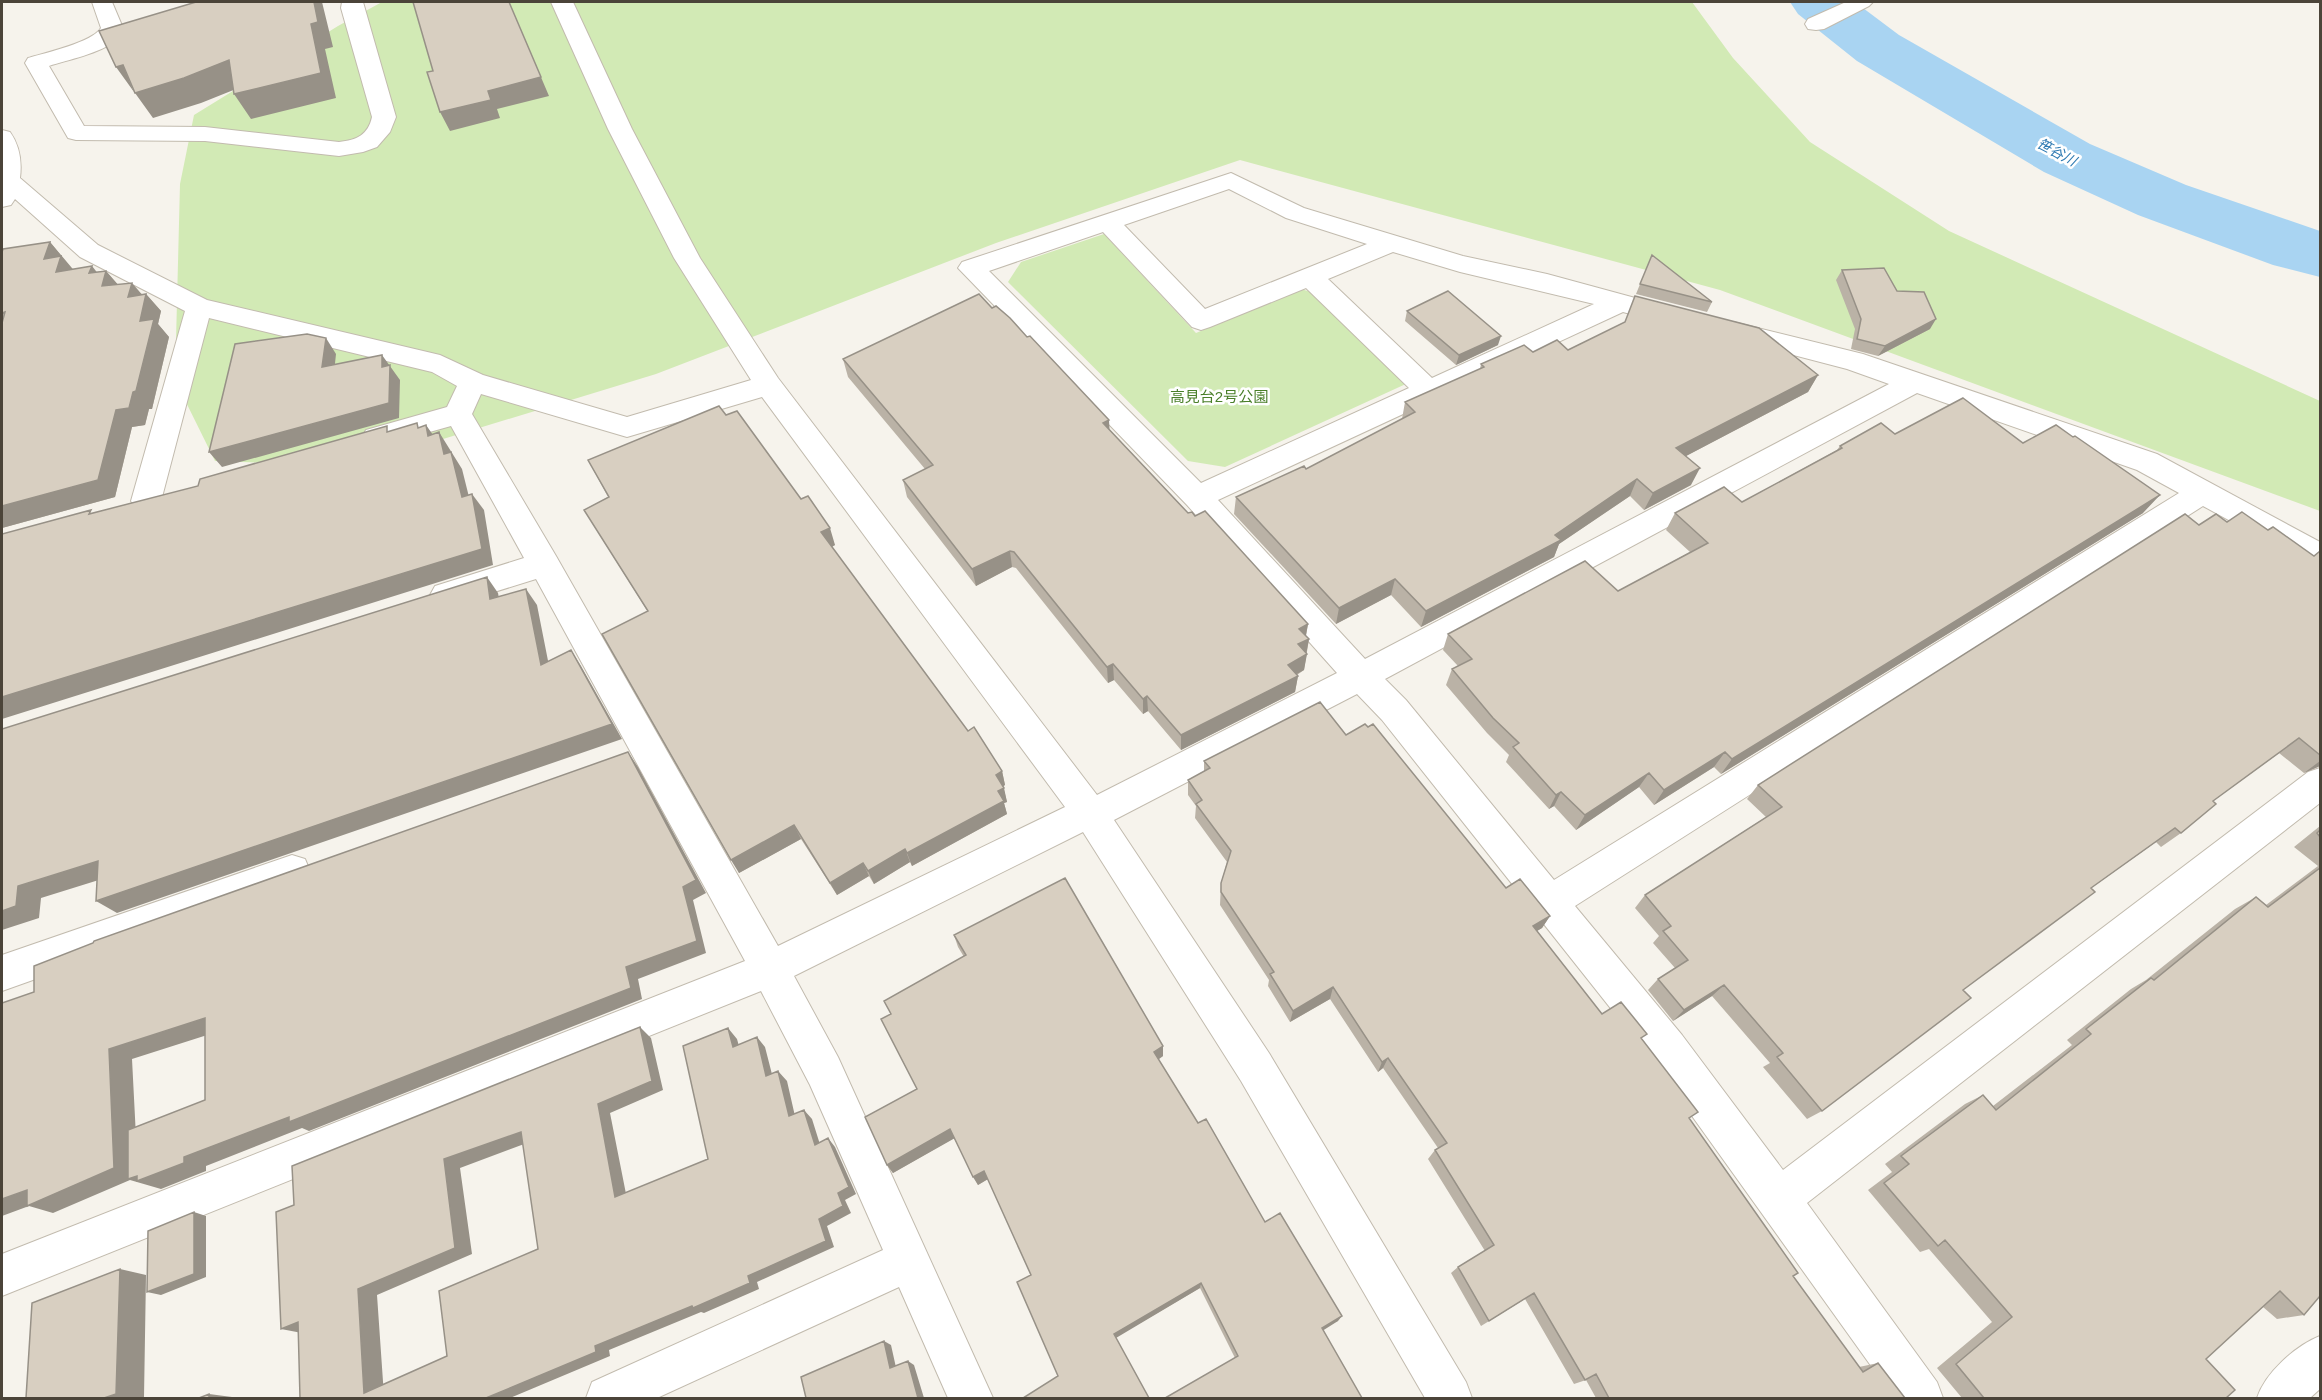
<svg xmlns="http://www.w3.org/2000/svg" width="2322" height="1400" font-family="Helvetica,'Noto Sans JP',sans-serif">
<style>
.green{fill:#d2eab5}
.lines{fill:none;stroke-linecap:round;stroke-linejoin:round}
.river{fill:#a9d4f2;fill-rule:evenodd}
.minor-casing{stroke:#c2bbae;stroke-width:2}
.minor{fill:#fff;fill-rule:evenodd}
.wall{fill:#bab2a6}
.shaded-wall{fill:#979187}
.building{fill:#d8cfc1;stroke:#979187;stroke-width:1.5;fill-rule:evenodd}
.labels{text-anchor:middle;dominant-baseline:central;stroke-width:5;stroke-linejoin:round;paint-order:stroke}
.far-water-label{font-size:14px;font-style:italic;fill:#2e7ab2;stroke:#fff}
.park-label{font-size:15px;fill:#4a7f2a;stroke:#fff}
</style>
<rect width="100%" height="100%" fill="#f6f3ec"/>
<path class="green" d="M382 2H1692L1733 58 1810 142 1949 231 2320 401V511L1720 290 1240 160 996 243 656 374 355 466 215 461 175 380 180 184 194 115 338 26Z
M1104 234 1196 333 1301 289 1314 293 1408 383 1225 467 1188 461 1008 282 1021 262Z"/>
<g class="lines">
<path class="river" d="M1790 2H1855L1899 35 2090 144 2186 185 2320 231V277L2273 265 2138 215 2044 172 1857 61 1798 14Z"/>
<defs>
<path id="minor" d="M92 2H112L123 28C121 32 119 38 116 40 102 53 67 60 49 66L84 126 205 127 339 142C357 140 368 135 372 117L341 8 342 2H363L396 117 390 132 377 147 363 152 339 156 205 141 76 140 68 138 25 63 28 58C45 53 93 42 101 28Z
M551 2H573L632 129 700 258 778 378 1097 795 1337 673 1187 505 958 268 962 262 1231 173 1304 208 1337 218 1463 256 1547 274 1683 311 1687 317 1683 323 1674 326 1623 312 1218 500 1365 659 1889 384 1847 369 1724 337 1720 331 1724 325 1733 322 1863 354 2157 454 2320 542V568L2309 564 2203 506 1575 906 1682 1035 1783 1170 2308 772 2320 768V803L1807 1203 1937 1382 1943 1398H1894L1654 1063 1382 720 1357 694 1114 820 1269 1053 1466 1382 1472 1398H1425L1241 1081 1083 832 794 976 838 1057 993 1398H948L899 1287 657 1398H586L592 1382 883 1250 810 1085 761 991 2 1296V1254L745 961 536 579 446 607 435 604 430 595 435 586 524 558 451 426 376 447 366 444 362 437 366 430 447 407 457 386 432 372 209 318 161 501 156 509 146 512 136 509 131 501 185 311 80 257 15 199 11 205 2 207V130L10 132C20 146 22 162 20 178L98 245 207 300 440 355 483 375 627 417 751 380 674 258 608 129ZM1229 189 1286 218 1367 244 1205 309 1124 225ZM1103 232 1192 327 1201 330 1210 327 1306 288 1409 388 1201 483 989 271ZM1393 252 1460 272 1594 304 1432 378 1328 279ZM1917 393 2137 470 2179 493 1554 880 1406 700 1385 679ZM481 394 627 437 762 397 1065 807 778 946 556 556 472 414Z
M1846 2H1873L1869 6 1824 29 1816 30 1808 29 1805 24 1808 19Z
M292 855 305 859 310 871 305 883 2 991V955Z
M2320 1336V1389L2310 1398H2257C2265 1373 2295 1346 2320 1336Z"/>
</defs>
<use href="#minor" class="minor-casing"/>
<use href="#minor" class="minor"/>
</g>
<path class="wall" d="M50 242 72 269 97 272 106 271 117 284 142 294H146L161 311 158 324 169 337 152 409H149L145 425 132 427 115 497 2 528V252Z
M1652 255 1712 302 1707 312 1636 294Z
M1842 270 1897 291 1930 329 1878 356 1851 349 1855 329 1836 280Z
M1407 311 1498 345 1456 365 1405 321Z
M1568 350 1818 375 1808 392 1686 456 1691 485 1644 510 1630 496 1559 544 1554 557 1421 627 1391 595 1336 624 1234 514 1236 497 1306 469 1402 419 1405 402 1480 369 1481 364 1533 352Z
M843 359 1109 429 1188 513 1195 516 1308 624 1306 636 1309 639 1304 670 1297 675 1298 676 1295 692 1181 750 1148 711 1143 714 1114 680 1108 683 1016 568 1012 567 976 586 907 497 903 480 925 469 848 377Z
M726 415 801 499 835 545 832 547 968 731 1002 771 1005 785 1003 786 1007 802 1004 803 1007 814 912 866 910 862 874 884 869 876 837 895 801 839 739 873 648 612 584 510 608 497 588 460Z
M1895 434 2023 443 2143 513 1721 774 1714 767 1654 805 1639 787 1576 830 1554 806 1549 809 1506 762 1509 755 1487 733 1446 685 1452 669 1458 666 1443 650 1448 634 1618 591 1690 552 1666 530 1675 513 1742 502 1837 450 1840 446Z
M2227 522 2268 530 2314 556 2320 551V766L2304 773 2279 753 2213 801 2181 833 2161 847 2156 842 2091 888 1963 990 1822 1111 1807 1119 1763 1067 1770 1063 1712 996 1673 1021 1648 990 1658 979 1675 968 1653 943 1659 936 1635 908 1645 895 1766 817 1747 799 1758 785 2199 525Z
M1368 727 1506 888 1550 916 1542 928 1537 931 1602 1014 1642 1039 1689 1118 1793 1276 1859 1367 1878 1363 1905 1398H1596L1586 1380 1574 1384 1525 1299 1481 1326 1451 1273 1458 1267 1485 1251 1428 1159 1435 1150 1438 1148 1383 1068 1378 1072 1330 999 1290 1022 1268 986 1269 980 1220 905 1221 883 1227 862 1195 818 1196 806 1188 795V780L1204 772V761L1346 735Z
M2320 826V1296L2304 1315 2277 1319 2263 1307 2206 1359 2226 1398H1962L1937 1368 1992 1322 1929 1249 1920 1252 1868 1190 1892 1172 1885 1164 1965 1104 1983 1095 1993 1106 2072 1045 2067 1040 2131 989 2146 980 2235 909 2256 897 2266 905 2318 866 2294 847Z
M954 935 1163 1056 1158 1060 1198 1123 1265 1222 1338 1321 1235 1358 1200 1288 1116 1337 1058 1376 1031 1275 988 1179 978 1185 954 1138 893 1173 887 1165 917 1089 891 1014 964 957 958 947Z"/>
<path class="shaded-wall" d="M314 2H322L333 47 325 49 336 98 251 119 234 94Z
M509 2 549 96 497 109 500 118 450 131 440 112 488 91Z
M229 60 246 85 201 103 153 118 135 93Z
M123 65 134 92 116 67Z
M50 242 77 274 71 290 44 259Z
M92 266 103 280 106 271 121 288 117 303 89 273Z
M132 283 145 298 146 294 161 311 158 324 169 337 152 409H149L145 425 132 427 115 497 2 528V506L116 410 140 321 128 297Z
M1936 319 1930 329 1878 356 1885 346Z
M1501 336 1498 345 1456 365 1459 355Z
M326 338 336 354 333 382 322 367Z
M382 355 400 380 399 418 222 467 209 452Z
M1818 375 1808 392 1667 466 1676 448Z
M1109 420 1110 438 1103 423Z
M426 425 438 442 428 436Z
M439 432 462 469 473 513 462 497 444 454Z
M1700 468 1691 485 1644 510 1653 493Z
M1637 479 1630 496 1559 544 1554 557 1421 627 1426 611 1555 535Z
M472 494 484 510 493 565 2 719V697Z
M2160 495 2143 513 1721 774 1732 759Z
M830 528 835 545 827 549 821 532Z
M1010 551 1012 567 976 586 972 569Z
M487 577 498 593 502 615 490 599Z
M1395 579 1391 595 1336 624 1339 608Z
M526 589 537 605 552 681 541 665Z
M1308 624 1305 640 1299 629Z
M1309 639 1306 655 1298 644Z
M571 650 581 666 622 739 117 913 96 901Z
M1307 654 1304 670 1286 680 1288 665Z
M1113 664 1114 680 1108 683 1107 667Z
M1298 676 1295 692 1181 750V735Z
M1147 696 1148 711 1143 714V699Z
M628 752 638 767 706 893 693 900 706 953 638 979 642 999 309 1131 302 1128 206 1166V1171L161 1189 130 1180 53 1213 29 1206 2 1216V1199L27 1190 109 1049 205 1018 226 1029 132 1059 138 1176 184 1157 626 967Z
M1725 752 1714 767 1654 805 1664 790Z
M2320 761V766L2304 773Z
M1002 771 1005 785 999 789 996 775Z
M1649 773 1639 787 1576 830 1585 815Z
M1004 788 1007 802 1004 803 1007 814 912 866 907 853 998 791Z
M1561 792 1554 806 1549 809 1556 795Z
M794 825 801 839 739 873 731 860Z
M905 849 910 862 874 884 868 871Z
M98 861 118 874 41 898 39 918 2 930V911L18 886Z
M863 863 869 876 837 895 830 883Z
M1550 916 1542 928 1525 938 1533 926Z
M1724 985 1712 996 1673 1021 1684 1010Z
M1333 987 1330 999 1290 1022 1293 1011Z
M640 1027 651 1038 663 1090 610 1113 628 1204 615 1197 598 1104Z
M728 1028 737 1039 742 1057 733 1047Z
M757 1037 765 1047 775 1086 766 1076Z
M1163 1046V1056L1154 1062V1052Z
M1388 1058 1383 1068 1378 1072 1382 1062Z
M778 1071 787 1081 797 1125 789 1116Z
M804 1110 812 1119 823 1154 815 1145Z
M950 1129 955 1138 893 1173 887 1165Z
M521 1132 535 1140 460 1168 472 1254 377 1295 384 1396 364 1393 358 1289 444 1159Z
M828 1138 835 1147 856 1194 845 1200 851 1213 827 1226 834 1247 757 1282 759 1289 704 1313 701 1312 609 1350 610 1356 510 1398H486L595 1346 748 1276 819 1219 838 1193Z
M984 1171 988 1179 978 1185 973 1177Z
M194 1212 206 1216V1277L161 1295 147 1292Z
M120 1269 146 1275 144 1397 140 1398H104Z
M1201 1283 1200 1288 1116 1338 1114 1334Z
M1342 1316 1338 1321 1319 1333 1322 1328Z
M298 1322 302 1333 281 1329Z
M884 1341 891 1345 897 1372 890 1368Z
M908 1361 914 1365 924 1398H918Z
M209 1394 232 1397V1398H209Z"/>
<path class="building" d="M196 2H314L318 22 311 24 321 73 234 94 229 60 184 78 135 93 123 65 116 67 99 31Z
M413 2H509L541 77 488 91 491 100 440 112 427 72 433 71Z
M50 242 44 259 61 256 56 272 92 266 89 273 106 271 102 286 132 283 128 297 146 294 140 321 154 319 136 391 133 392 129 408 116 410 98 480 2 506V323L5 312 2 313V252L3 249Z
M1652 255 1712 302 1640 284Z
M1884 268 1897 291 1924 292 1936 319 1885 346 1857 339 1861 319 1842 270Z
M1448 291 1501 336 1459 355 1407 311Z
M979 294 992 308 996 306 1010 318 1027 337 1030 336 1109 420 1103 423 1188 513 1192 512 1195 516 1205 511 1308 624 1299 629 1309 639 1298 644 1307 654 1288 665 1298 676 1181 735 1147 696 1143 699 1113 664 1107 667 1014 552 1010 551 972 569 903 480 933 465 843 359Z
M1635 296 1759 328 1818 375 1676 448 1700 468 1653 493 1637 479 1555 535 1561 540 1426 611 1395 579 1339 608 1236 497 1304 466 1306 469 1415 412 1405 402 1484 367 1481 364 1524 345 1533 352 1557 340 1568 350 1625 322Z
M307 334 326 338 322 367 382 355V367L390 365 389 403 209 452 235 344Z
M1963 398 2023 443 2056 425 2073 437 2075 436 2160 495 1732 759 1725 752 1664 790 1649 773 1585 815 1561 792 1556 795 1513 747 1519 743 1493 718 1452 669 1472 659 1448 634 1585 561 1618 591 1708 543 1675 513 1724 487 1742 502 1842 448 1840 446 1881 423 1895 434Z
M719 406 726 415 737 411 801 499 808 496 830 528 821 532 968 731 974 727 1002 771 996 775 1004 788 998 791 1004 801 907 853 905 849 868 871 863 863 830 883 794 825 731 860 602 634 648 611 584 510 609 497 588 460Z
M417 423 418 428 426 425 428 436 439 432 444 454 451 452 462 497 472 494 482 549 2 697V534L91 510 89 514 198 486 200 479 387 426V432Z
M2242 512 2268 530 2273 527 2314 556 2320 551V755L2299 738 2213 801 2216 804 2181 833 2175 828 2091 888 2095 892 1963 990 1971 998 1822 1111 1777 1057 1783 1053 1724 985 1684 1010 1658 979 1688 960 1663 931 1671 926 1645 895 1782 807 1758 785 2185 514 2199 525 2216 514 2227 522Z
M487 577 490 599 526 589 541 665 571 650 612 724 96 901 98 861 18 886 16 906 2 911V729Z
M1320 702 1346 735 1365 724 1368 727 1373 724 1506 888 1520 879 1550 916 1533 926 1602 1014 1621 1002 1647 1034 1641 1038 1698 1112 1689 1118 1798 1273 1793 1276 1863 1372 1878 1363 1905 1398H1609L1596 1374 1585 1380 1534 1293 1489 1321 1458 1267 1494 1245 1435 1150 1447 1143 1388 1058 1382 1062 1333 987 1293 1011 1270 974 1274 972 1221 892V883L1231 851 1196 804 1202 800 1188 780 1210 768 1204 761Z
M628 752 696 880 683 887 697 941 626 967 631 988 289 1122V1117L184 1157V1163L137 1181V1176L128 1179V1130L205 1100V1018L109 1049 114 1168 27 1206V1190L2 1199V1003L34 992V966L93 943 94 941Z
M2320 830V837L2317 833Z
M2320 868V1296L2304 1315 2280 1291 2206 1359 2235 1390 2226 1398H1984L1956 1364 2012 1317 1945 1240 1938 1246 1884 1183 1909 1164 1901 1156 1983 1095 1996 1110 2091 1034 2086 1029 2151 978 2154 980 2256 897 2268 907Z
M1065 878 1163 1046 1154 1052 1198 1123 1206 1119 1265 1222 1280 1213 1342 1316 1322 1328 1362 1398H1165L1238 1356 1201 1283 1114 1334 1149 1398H1023L1058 1376 1017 1282 1031 1275 984 1171 973 1177 950 1129 887 1165 865 1117 917 1089 881 1019 891 1014 884 1001 966 955 954 935Z
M640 1027 652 1081 598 1104 615 1197 708 1159 683 1046 728 1028 733 1047 757 1037 766 1076 778 1071 789 1116 804 1110 815 1145 828 1138 849 1187 838 1193 843 1206 819 1219 826 1241 748 1276 750 1283 693 1308 692 1306 595 1346 596 1352 486 1398H300L298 1322 281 1329 276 1212 294 1205 292 1166ZM521 1132 538 1249 439 1291 447 1356 364 1393 358 1289 455 1248 444 1159Z
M194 1212V1274L147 1292 148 1231Z
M120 1269 116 1394 104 1398H26L32 1303Z
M884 1341 890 1368 908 1361 918 1398H806L801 1377Z
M209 1394V1398H199Z"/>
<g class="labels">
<g class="far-water-label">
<text transform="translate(2057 152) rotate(28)">笹谷川</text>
</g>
<g class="park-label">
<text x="1219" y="396">高見台2号公園</text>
</g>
</g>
<rect width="2322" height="1400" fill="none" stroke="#4b4439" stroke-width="6"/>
</svg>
